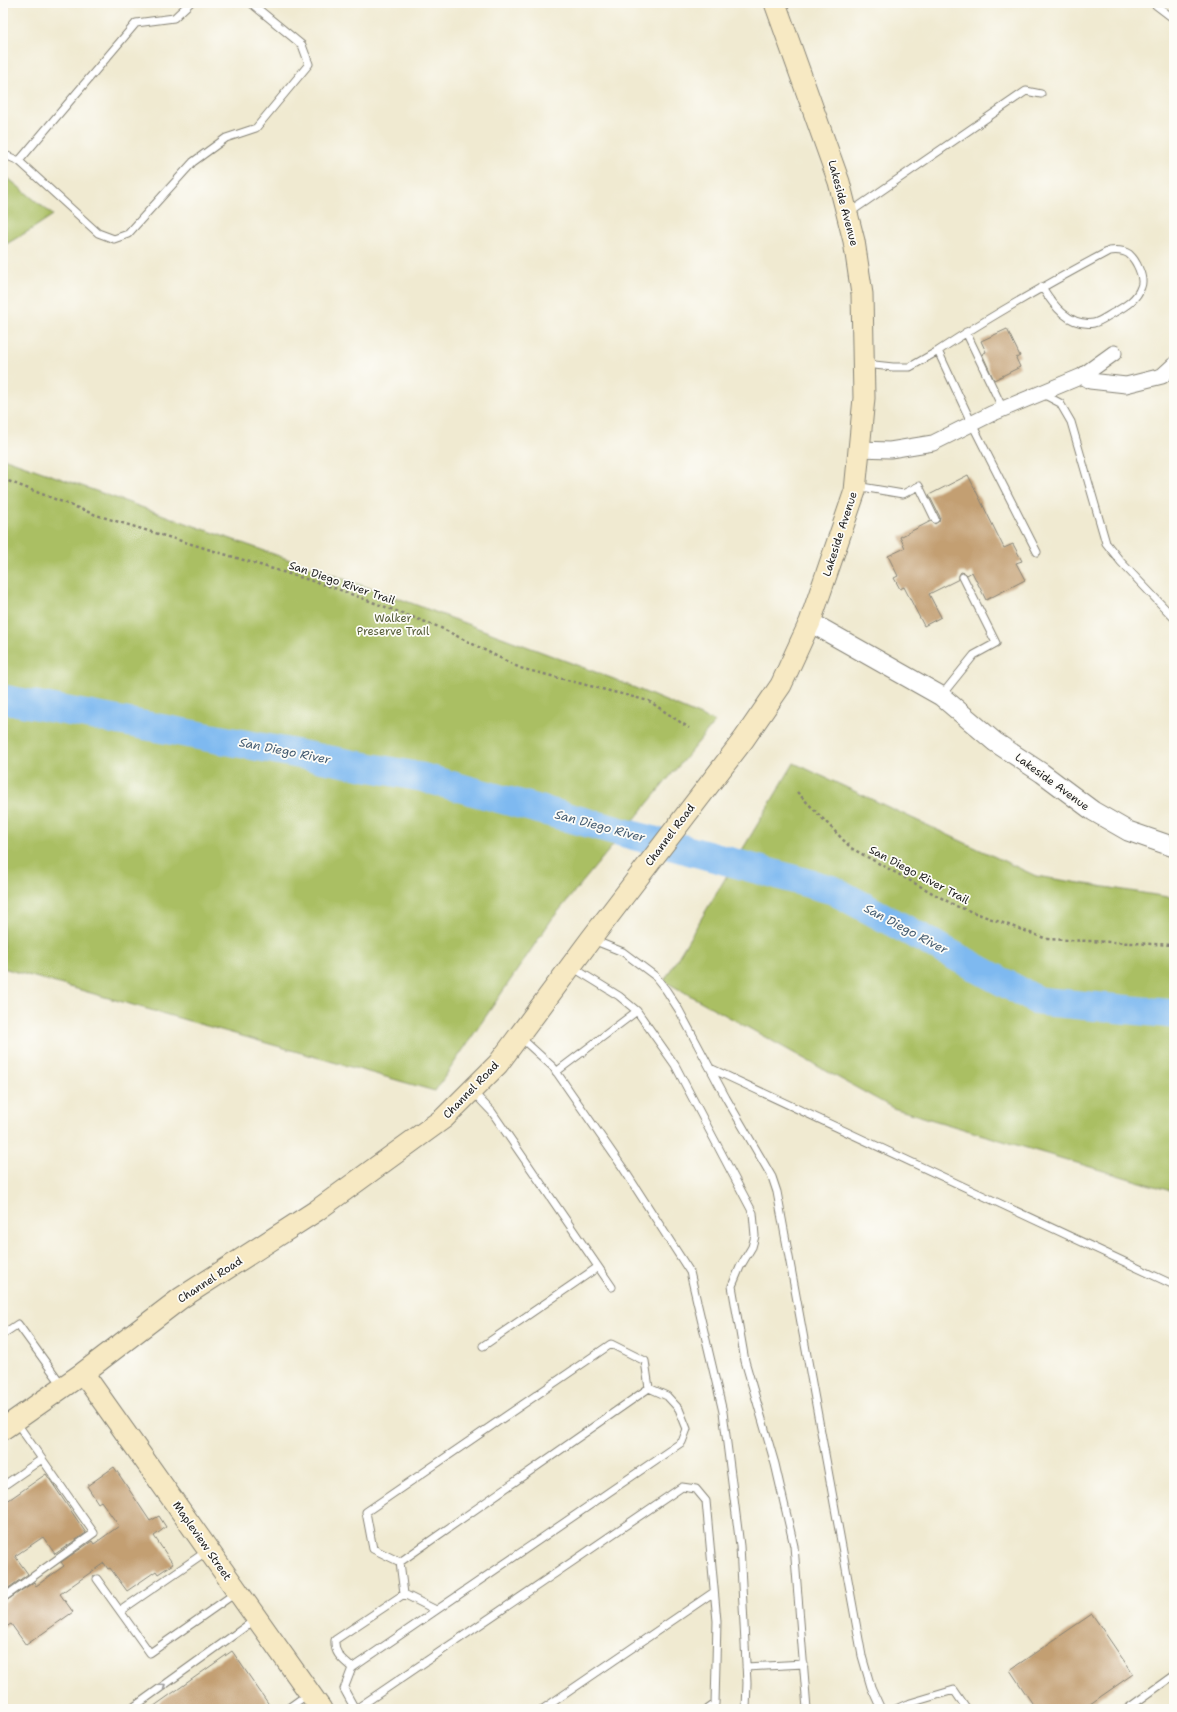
<svg xmlns="http://www.w3.org/2000/svg" width="1177" height="1712" font-family="'Shantell Sans',sans-serif">
<style>
.green{fill:#aabf63;stroke:#636e40}
.lines{fill:none;stroke-linecap:round;stroke-linejoin:round}
.river{stroke:#7eb9f0;stroke-width:29}
.building{fill:#c39f72}
.service-casing{stroke:#868376;stroke-width:9}
.minor-casing{stroke:#868376;stroke-width:17}
.tertiary-casing{stroke:#868376;stroke-width:21}
.secondary-casing{stroke:#868376;stroke-width:23}
.path{stroke:#868376;stroke-width:2.5;stroke-dasharray:3 3;stroke-linecap:butt}
.service{stroke:#fff;stroke-width:7}
.minor{stroke:#fff;stroke-width:15}
.tertiary{stroke:#fff;stroke-width:19}
.secondary{stroke:#f7e9c3;stroke-width:21}
.oneway{stroke:#999}
.labels{text-anchor:middle;dominant-baseline:central;stroke-width:3.5;stroke-linejoin:round;paint-order:stroke}
.street-label{font-size:11px;fill:#1c1c1c;stroke:#fdfcf7}
.park-label{font-size:11px;fill:#555d38;stroke:#fdfcf7}
.water-label{font-size:12px;font-style:italic;fill:#435b71;stroke:#fdfcf7}
</style>
<rect width="100%" height="100%" fill="#fdfcf7"/>
<filter id="ink" filterUnits="userSpaceOnUse"><feTurbulence type="fractalNoise" baseFrequency=".025" numOctaves="2"/><feDisplacementMap in="SourceGraphic" scale="8" xChannelSelector="R" yChannelSelector="G"/><feConvolveMatrix kernelMatrix="1 2 1 2 8 2 1 2 1" color-interpolation-filters="sRGB"/></filter>
<filter id="wash" filterUnits="userSpaceOnUse"><feTurbulence type="fractalNoise" baseFrequency=".012" numOctaves="4" result="noise"/><feDisplacementMap in="SourceGraphic" scale="16" xChannelSelector="R" yChannelSelector="G"/><feGaussianBlur stdDeviation="0.9" result="paint"/><feColorMatrix in="noise" values="0 0 0 0 0 0 0 0 0 0 0 0 0 0 0 0 0 1.4 0 .05"/><feComposite in="paint" operator="in"/></filter>
<g filter="url(#wash)">
<rect width="100%" height="100%" fill="#f0ead1"/>
<path class="green" d="M3 174 53 215 32 229 3 246Z
M3 458 403 600 614 679 715 722 552 919 435 1091 3 968Z
M794 763 1036 876 1174 898V1192L893 1108 664 981Z"/>
<g class="lines">
<path class="river" d="M3 699 421 777 833 890 1038 1001 1174 1014"/>
</g>
<g id="blocks">
<path class="building" d="M1007 329 1020 356 1016 358 1020 367 994 380 982 354 986 352 981 341Z
M968 475 1004 548 1013 544 1022 561 1016 563 1025 580 986 600 972 572 967 575 965 573 961 572 959 575V579L929 594 941 617 924 626 904 587 900 589 894 578 898 576 888 556 905 548 900 537 931 521 935 524 939 521 940 517 929 495Z
M114 1467 150 1521 159 1516 166 1527 154 1536 173 1564 158 1574 156 1571 127 1591 110 1568 108 1569 104 1563 60 1594 73 1612 26 1645 11 1624 3 1629V1603L34 1582 36 1586 64 1566 61 1562 92 1541 94 1544 119 1526 101 1501 98 1503 87 1486Z
M46 1474 86 1533 55 1554 43 1537 15 1556 28 1574 3 1592V1504Z
M1092 1614 1133 1674 1083 1709H1036L1010 1670Z
M232 1651 272 1709H150Z"/>
</g>
</g>
<g filter="url(#ink)">
<use href="#blocks" fill-opacity="0" stroke="#868376" stroke-width="1"/>
<g class="lines">
<defs>
<path id="service" d="M1153 3 1174 19
M3 154 19 161 136 23 174 18 190 3
M19 161 98 233 114 239 128 234 193 162 226 138 256 128 309 64 302 45 251 3
M849 213 1026 91 1041 94
M966 332 1003 409
M938 351C993 314 1051 282 1109 251 1116 250 1123 250 1129 254 1136 260 1145 278 1141 287 1137 299 1126 306 1115 312 1109 315 1101 321 1094 323 1069 327 1053 305 1042 287
M865 364 893 367H910L938 351 972 424 1037 552
M1041 393 1060 403 1071 422 1106 543 1121 562 1174 618
M856 486 903 494 919 486 935 519
M941 696 974 655 996 643 963 577
M593 940 623 952 655 976 666 990 679 1010 726 1098 772 1177 777 1192 782 1219 862 1656 871 1687 881 1709
M637 1011 675 1065 753 1213 755 1236 752 1247 740 1267 732 1286 745 1361 775 1464 794 1546 807 1709
M520 1037 553 1067 623 1168 690 1272 723 1412 740 1546 747 1683 746 1709
M710 1068 1174 1285
M556 1072 637 1011 619 996 572 967
M473 1092 492 1112 612 1287
M3 1334 18 1324 62 1385
M483 1346 598 1267
M3 1486 42 1459
M400 1562 373 1549 366 1512 611 1344 645 1361 649 1388
M97 1579 150 1653 237 1592
M3 1598 94 1533 16 1422
M120 1611 207 1551
M746 1667 804 1664
M352 1668C342 1659 334 1654 335 1640L404 1594
M131 1709 256 1619
M287 1709 308 1694
M355 1709 344 1689 352 1668 682 1442 687 1429 679 1409 667 1396 649 1388 400 1562 404 1594 436 1610
M356 1709 682 1487 696 1489 706 1501 717 1621 715 1704 708 1709
M543 1709 714 1592
M896 1709 907 1704 954 1690 967 1709
M1127 1709 1174 1675"/>
<path id="minor" d="M1082 376 1090 381 1126 385 1162 376 1174 365
M859 449 890 450 933 443 991 414 1082 376 1114 353"/>
<path id="tertiary" d="M810 622 941 696 995 742 1042 773 1093 811 1128 831 1174 847"/>
<path id="secondary" d="M83 1373 321 1709
M3 1429 83 1373 181 1298 316 1211 444 1118 498 1064 591 939 744 739 781 685 810 622 855 491 864 398 862 294 854 241 839 182 775 3"/>
</defs>
<use href="#service" class="service-casing"/>
<use href="#minor" class="minor-casing"/>
<use href="#tertiary" class="tertiary-casing"/>
<use href="#secondary" class="secondary-casing"/>
<path class="path" d="M3 479 96 515 332 587 439 627 520 668 649 701 689 728
M797 792 851 848 956 906 1047 939 1174 945"/>
<use href="#service" class="service"/>
<use href="#minor" class="minor"/>
<use href="#tertiary" class="tertiary"/>
<use href="#secondary" class="secondary"/>
</g>
<defs><path id="oneway-chevron" d="M-2-3.5L2.5 0L-2 3.5" fill="none" stroke-width="1.6" stroke-linecap="round" stroke-linejoin="round"/></defs>
<use class="oneway" href="#oneway-chevron" transform="translate(163 1686) rotate(-36)"/>
</g>
<g class="labels">
<g class="street-label">
<text transform="translate(843 203) rotate(75)">Lakeside Avenue</text>
<text transform="translate(840 534) rotate(-72)">Lakeside Avenue</text>
<text transform="translate(342 583) rotate(19)">San Diego River Trail</text>
<text transform="translate(1052 782) rotate(36)">Lakeside Avenue</text>
<text transform="translate(670 835) rotate(-53)">Channel Road</text>
<text transform="translate(919 875) rotate(28)">San Diego River Trail</text>
<text transform="translate(471 1090) rotate(-46)">Channel Road</text>
<text transform="translate(210 1280) rotate(-33)">Channel Road</text>
<text transform="translate(202 1541) rotate(55)">Mapleview Street</text>
</g>
<g class="park-label">
<text x="393" y="618">Walker<tspan x="393" dy="13">Preserve Trail</tspan></text>
</g>
<g class="water-label">
<text transform="translate(285 751) rotate(11)">San Diego River</text>
<text transform="translate(600 826) rotate(15)">San Diego River</text>
<text transform="translate(906 929) rotate(28)">San Diego River</text>
</g>
</g>
<rect width="1177" height="1712" fill="none" stroke="#fdfcf7" stroke-width="16"/>
</svg>
